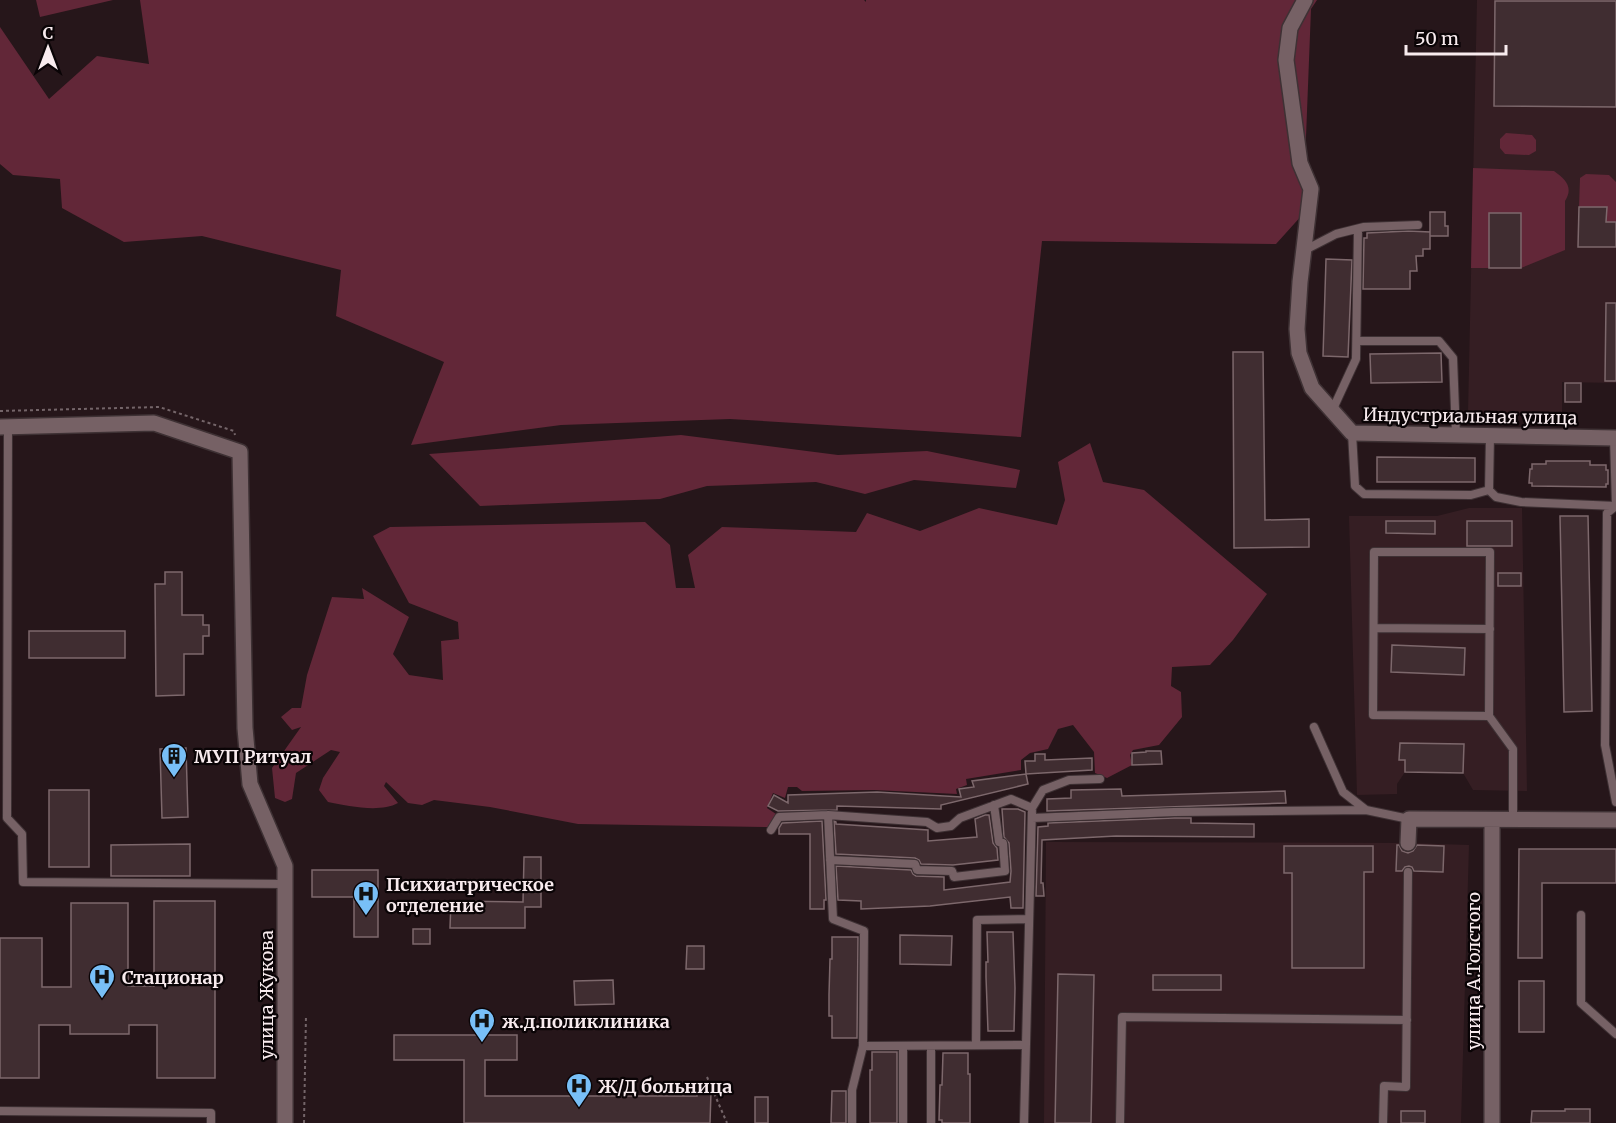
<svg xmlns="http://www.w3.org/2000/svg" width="1616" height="1123" font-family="Merriweather,serif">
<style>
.built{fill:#351e23}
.green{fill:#622738}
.building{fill:#402d31;stroke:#7d686c;stroke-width:1.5}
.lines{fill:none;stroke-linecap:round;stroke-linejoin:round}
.service-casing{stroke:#3e3134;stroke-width:10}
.minor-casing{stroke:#3e3134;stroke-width:18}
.path{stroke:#746569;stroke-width:2;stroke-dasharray:3 3;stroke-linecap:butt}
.service{stroke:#766165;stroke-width:8}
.minor{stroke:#766165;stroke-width:15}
.labels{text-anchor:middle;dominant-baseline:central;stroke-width:4.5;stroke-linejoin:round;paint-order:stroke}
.street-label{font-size:18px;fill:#f8ebee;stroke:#0a0406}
.poi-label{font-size:18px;font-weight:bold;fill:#f8ebee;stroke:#0a0406;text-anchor:start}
</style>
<rect width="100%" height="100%" fill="#26161a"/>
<path class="built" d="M1477 0H1616V383L1562 382V414L1468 413Z
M1469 508H1522L1527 791 1473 790 1463 773 1405 772 1397 784V794L1357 795 1349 516H1437Z
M1046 842 1408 843 1469 845 1461 1123H1044Z"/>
<path class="green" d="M36 0H113L40 17Z
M140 0H864L866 2V0H1317L1311 9 1303 214 1276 244 1042 241 1021 437 730 419 561 425 411 445 444 362 336 316 341 270 202 236 124 242 62 208 60 179 13 175 0 164V27L49 99 97 56 149 64Z
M1506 133 1532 135 1536 140V151L1529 155 1505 154 1500 148V139Z
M1473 168 1554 171C1565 179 1574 187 1565 201V250L1521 268V213H1489V268H1471Z
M1586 174 1609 175 1616 182V222H1606V207H1579L1580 178Z
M681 435 838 455 927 451 1020 470 1016 488 914 480 865 494 816 482 707 486 660 499 480 506 429 454Z
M1090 443 1103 482 1144 490 1267 594 1233 640 1210 665 1172 667 1171 686 1181 692 1182 717 1159 745 1133 750 1130 755 1132 765 1107 778 1095 773 1094 752 1073 725 1058 729 1048 749 1030 753 1021 760V770L966 779 967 785 956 789 957 794 874 790 802 791 797 787H788L785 798 773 793 767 808 776 814 768 827 578 824 490 807 434 800 422 805 408 803 386 782 384 786 398 803C380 813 348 806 328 802L319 790 323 778 340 752 331 750 296 773 292 799 285 802 275 798 272 768 301 727 292 730 281 717 292 708H301L307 675 332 597 364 599 362 588 409 617 393 654 409 675 443 680 441 641 459 639 458 622 409 603 373 536 390 527 645 522 670 545 676 588H695L688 555 722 527 856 532 867 513 920 531 979 508 1057 525 1065 500 1058 462Z"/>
<path class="building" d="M1495 1H1616V107L1494 106Z
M1579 207H1607L1606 222H1616V247H1578Z
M1430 212H1445V226H1448V236H1430Z
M1489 213H1521V268H1489Z
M1408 231 1430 232V249H1423V256H1416L1417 271H1410V289H1363L1364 238H1367V233Z
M1326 259 1352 260 1348 357 1323 356Z
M1606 303H1616V381H1605Z
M1233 352H1263L1265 520 1309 519V547L1234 548Z
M1441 353 1442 382 1371 383 1370 354Z
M1565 383H1581V402H1565Z
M1377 457 1475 458V482H1377Z
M1546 461H1590V465H1606V470H1608V484H1606V487L1532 486V483H1529L1530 469H1532V464H1546Z
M1560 516H1588L1592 711 1564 712Z
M1386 521H1435V534L1386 533Z
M1467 521H1512V546H1467Z
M165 572H182V615H203V625H209V636H203V654H184V695L156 696 155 584H165Z
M1498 573H1521V586H1498Z
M29 631H125V658H29Z
M1392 645 1465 648 1464 675 1391 672Z
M1400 743 1464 744 1463 773 1405 772V760H1399Z
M186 748 188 817 162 818 160 749Z
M1146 751H1161L1162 764 1132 765V753L1146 752Z
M1035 754H1045V760L1092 758V770L1026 774 1025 761H1035Z
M1026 774 1028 784 941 805V809L837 806V810L778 811 768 806 774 795 788 803V795L877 792 961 797 959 789 974 787 972 781Z
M1121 789 1122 796 1285 791 1286 803 1047 811V799L1071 798V790Z
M49 790H89V867H49Z
M1002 809H1018L1025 812 1023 908H1011L1010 897 930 906 861 909V901L838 900 836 866 911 870 913 874 916 876 944 877V890L1010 882 1011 871 1009 843 1004 837Z
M985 815H989L993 843 997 848 998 860 953 865 921 864 919 860 915 858 836 854 834 821 836 822V824L928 830V841L977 837 975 819Z
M1174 818H1191V823L1254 824V837L1116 836 1042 840 1041 883H1043L1044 896H1036L1038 827 1048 826V823Z
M822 821 826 900H824V909H810V834H779V828L782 823Z
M190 844V876H111V845Z
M1397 845H1399L1402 851 1408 853 1413 851 1417 845 1444 846 1443 872 1414 871 1412 867 1409 866 1405 867 1402 871H1396Z
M1284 846H1373V872H1364V968H1292V873H1284Z
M1519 849H1616V883H1542V958H1518Z
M524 857H541V907H525V928H450L451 901 523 902Z
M312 870H378V937H354V897H312Z
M154 901H215V1078H157V1025H129V1034H70V1025H39V1078H0V938H42V987H71V903H128V986H154Z
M413 929H430V944H413Z
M987 932H1013L1015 988 1014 1031H988L986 977V962H988Z
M900 935 952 936 951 965 900 964Z
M832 937H858L857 1038H832V1016H829V995L830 959H832Z
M687 946H704V969H686Z
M1058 974 1094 975 1091 1123H1055Z
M1153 975H1221V990H1153Z
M613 980 614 1004 575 1005 574 981Z
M1519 981H1544V1032H1519Z
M394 1035H517V1060H485V1096H697V1092H711L710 1123H464V1060H394Z
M872 1052H897V1123H870V1070H872Z
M943 1053H968V1074H970V1123H942V1120H939L940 1085H942Z
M832 1091H846V1123H831Z
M755 1097H768V1123H755Z
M1565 1109H1590V1123H1531L1532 1111H1565Z
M1401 1111H1425V1123H1401Z"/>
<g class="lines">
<defs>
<path id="service" d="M1305 250 1336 234 1364 227 1418 225
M1357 341H1439L1453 358 1456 435
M1332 411 1356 359 1358 229
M8 427 7 818 22 834 23 882 285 884
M1352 433 1355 486 1364 494 1471 495 1489 490 1496 497 1521 502 1616 506
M1614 438 1616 506 1607 513 1605 745 1616 802
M1489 490 1490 436
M1374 628 1490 629
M1489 716 1490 552H1374L1373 715 1489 716 1513 749V820
M1314 727 1343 792 1366 810
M1032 808 1043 790 1069 780 1100 779
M1032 818 1174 812 1366 810 1409 819
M771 830 779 817 828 815
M830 860 915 864 917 870 952 871 954 877 1005 871 1003 843 999 842 994 805
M1581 915V1003L1616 1034
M976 1045 977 920 1029 919
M863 1046 1025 1045
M903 1046V1123
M0 1111 211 1113V1123
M852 1123V1090L863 1046 864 931 833 919 828 815 927 822 937 828 951 826 960 818 1011 799 1032 808 1024 1123
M931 1123V1046
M1120 1123 1122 1017 1407 1020
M1383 1123 1384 1086 1406 1087 1408 872"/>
<path id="minor" d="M1305 0 1290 28 1286 60 1300 163 1311 189 1300 282 1297 329 1299 353 1312 388 1352 433 1616 438
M0 427 154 423 240 452 245 728 250 784 285 866V1123
M1492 820V1123
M1408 843 1409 819 1616 820"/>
</defs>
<use href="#service" class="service-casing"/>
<use href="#minor" class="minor-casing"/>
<path class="path" d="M0 411 159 407 234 431 235 435
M707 1077 727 1123
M304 1123 306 1015"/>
<use href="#service" class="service"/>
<use href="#minor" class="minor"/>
</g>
<defs>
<symbol id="building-pin" viewBox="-11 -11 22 30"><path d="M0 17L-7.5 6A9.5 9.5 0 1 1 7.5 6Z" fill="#78bff7" stroke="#0a0406"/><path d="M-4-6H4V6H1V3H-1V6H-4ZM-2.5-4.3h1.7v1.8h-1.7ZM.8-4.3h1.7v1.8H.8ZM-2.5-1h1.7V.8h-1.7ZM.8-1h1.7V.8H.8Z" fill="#111"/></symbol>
<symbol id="hospital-pin" viewBox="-11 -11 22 30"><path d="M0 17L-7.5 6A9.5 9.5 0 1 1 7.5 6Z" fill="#78bff7" stroke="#0a0406"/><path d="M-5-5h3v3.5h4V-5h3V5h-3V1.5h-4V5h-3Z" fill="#111"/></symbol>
</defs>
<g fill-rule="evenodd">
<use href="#building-pin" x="159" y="741" width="30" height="40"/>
<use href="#hospital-pin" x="351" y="879" width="30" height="40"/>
<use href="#hospital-pin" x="87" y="962" width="30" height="40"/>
<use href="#hospital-pin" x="467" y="1006" width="30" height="40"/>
<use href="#hospital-pin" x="564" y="1071" width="30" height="40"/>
</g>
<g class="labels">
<g class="street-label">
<text transform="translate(1470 416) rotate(1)">Индустриальная улица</text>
<text transform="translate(1473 971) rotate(-90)">улица А.Толстого</text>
<text transform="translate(266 995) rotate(-90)">улица Жукова</text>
</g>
<g class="poi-label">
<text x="194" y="756">МУП Ритуал</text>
<text x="386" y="884">Психиатрическое<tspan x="386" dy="21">отделение</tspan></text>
<text x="122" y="977">Стационар</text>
<text x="502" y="1021">ж.д.поликлиника</text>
<text x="598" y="1086">Ж/Д больница</text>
</g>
</g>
<g transform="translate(48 48)" stroke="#0a0406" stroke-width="4.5" paint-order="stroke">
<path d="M0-4.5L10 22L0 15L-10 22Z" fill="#f8ebee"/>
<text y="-9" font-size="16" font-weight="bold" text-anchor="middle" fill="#f8ebee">С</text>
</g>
<path d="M1406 45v9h100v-9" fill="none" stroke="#f8ebee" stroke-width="3"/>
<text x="1415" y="45" font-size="18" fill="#f8ebee" stroke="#0a0406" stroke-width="4.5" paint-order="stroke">50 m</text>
</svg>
